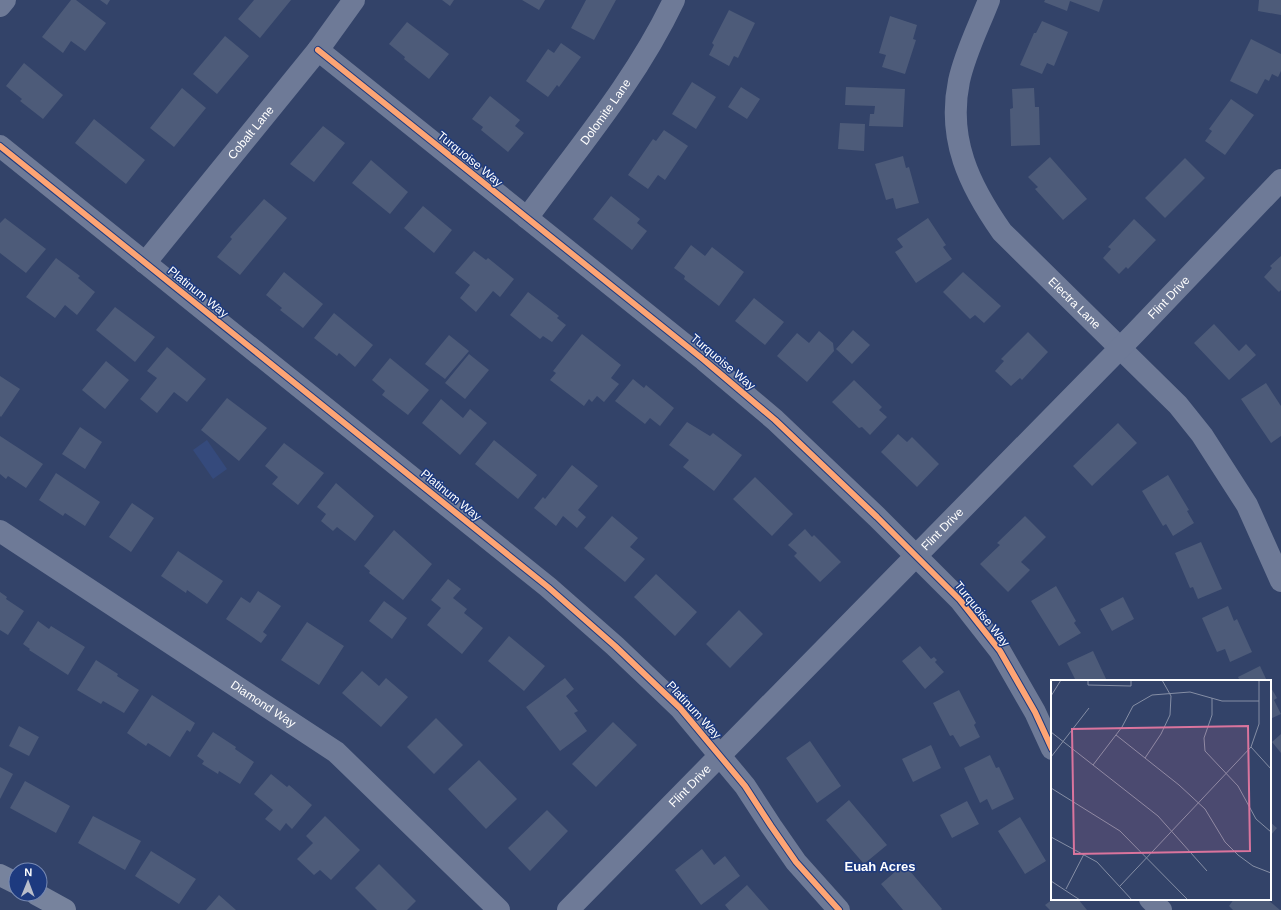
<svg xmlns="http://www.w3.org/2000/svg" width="1281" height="910" font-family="Arial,sans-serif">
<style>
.water{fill:#354a7c}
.building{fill:#4d5b79}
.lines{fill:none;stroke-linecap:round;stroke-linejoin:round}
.minor{stroke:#6e7a97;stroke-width:22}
.major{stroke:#77839d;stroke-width:22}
.cycleway-casing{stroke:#1d3a7f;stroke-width:8}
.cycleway{stroke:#fda474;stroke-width:6}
.labels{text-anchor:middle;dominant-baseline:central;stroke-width:3;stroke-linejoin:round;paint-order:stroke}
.street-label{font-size:12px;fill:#fff;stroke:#1d3a7f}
.neighbourhood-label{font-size:13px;font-weight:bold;fill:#fff;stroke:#1d3a7f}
.inset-road{fill:none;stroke:#858ea5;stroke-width:1}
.view{fill:#da749d;fill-opacity:0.15;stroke:#da749d;stroke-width:2}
.inset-edge{fill:none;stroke:#fff;stroke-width:2}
</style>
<rect width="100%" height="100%" fill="#334369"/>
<path class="water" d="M207 440 227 469 213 479 193 450Z"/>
<path class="building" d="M71 0H76L106 23 85 51 71 41 63 53 42 37Z
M100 0H110L107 5Z
M254 0H291L260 38 238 19Z
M442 0H454L450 6Z
M522 0H545L539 10Z
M586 0H616L594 40 571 28Z
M1045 0H1103L1099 12 1070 1 1067 11 1044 2Z
M1259 0H1281V15L1258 11Z
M729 10 755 23 738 58 734 56 729 66 709 55 714 45 712 43Z
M890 16 917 25 913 39 916 40 905 74 882 67 886 55 879 53Z
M1042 21 1068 32 1054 66 1047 63 1042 74 1020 65 1034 33H1036Z
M407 22 449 54 429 79 404 59 405 57 389 44Z
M225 36 249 56 217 94 193 74Z
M1251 39 1281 54V71L1278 77 1272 74 1269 81 1265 79 1257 94 1230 81Z
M561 43 581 57 559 87 557 85 548 97 526 81 548 49 554 53Z
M24 63 63 95 43 119 20 101 22 99 6 86Z
M692 82 716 97 696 129 672 114Z
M741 87 760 99 747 119 728 107Z
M846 87 905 89 903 127 869 126 870 114H874L875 106 845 105Z
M182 88 206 108 174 147 150 128Z
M1034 88 1035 107H1039L1040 145 1011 146 1010 109 1013 108 1012 89Z
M490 96 520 120 515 126 524 133 508 152 481 130 483 127 472 119Z
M1231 99 1254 115 1225 155 1205 141 1212 131 1209 129Z
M94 119 145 160 126 184 75 143Z
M840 123 865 124 864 151 838 149Z
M323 126 345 143 314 182 290 164Z
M664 130 688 146 665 180 658 175 648 189 628 175 653 139 656 141Z
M903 156 906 168 909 167 919 203 896 209 893 198 886 200 875 164Z
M1050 157 1087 199 1063 220 1035 189 1038 187 1028 177Z
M1185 158 1205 178 1165 218 1145 198Z
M371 160 408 192 390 214 352 183Z
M611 196 640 219 637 223 647 231 632 250 593 219Z
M264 199 287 218 240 275 217 257 232 239 230 237Z
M423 206 452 230 434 253 404 228Z
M5 218 46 249 26 273 0 253V223Z
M928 218 946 245 943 247 952 259 916 283 895 252 903 247 897 239Z
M1134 219 1156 240 1128 269 1126 267 1119 274 1103 258 1111 249 1108 247Z
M691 245 705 256 712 247 744 272 719 306 684 279 685 276 674 268Z
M474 251 486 260 488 258 514 279 500 297 493 291 476 312 460 298 470 285 455 273Z
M1281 256V290L1279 292 1264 277 1272 268 1270 266Z
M56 258 80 276 78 278 95 292 77 315 65 305 55 318 26 297Z
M284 272 323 304 303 328 280 310 282 308 266 295Z
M963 272 1001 306 984 323 975 315 970 319 943 292Z
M528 292 559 316 557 318 566 325 552 342 543 336 540 339 510 315Z
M754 298 784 322 765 345 735 321Z
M115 307 155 337 135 362 96 330Z
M334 313 373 345 355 367 339 353 337 356 314 338Z
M1214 324 1239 351 1246 344 1256 355 1229 380 1194 343Z
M853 330 870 345 852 364 836 349Z
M819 331 833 343 834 351 807 382 777 356 797 333 809 343Z
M1028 332 1048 352 1022 380 1020 378 1011 386 995 371 1004 361 1001 359Z
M582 334 621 365 611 378 619 384 604 402 597 396 592 402 589 399 584 406 550 380 556 373 553 371Z
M449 335 469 351 445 379 425 364Z
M167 347 206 379 187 402 174 392 157 413 140 399 157 378 147 371Z
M469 354 489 370 465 399 445 383Z
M390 358 429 390 408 415 382 395 385 391 372 380Z
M106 361 129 380 105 409 82 390Z
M0 376 20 389 1 417 0 416Z
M633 379 644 388 646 385 674 408 660 426 650 418 645 424 615 401Z
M854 380 882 407 879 410 887 417 870 435 862 427 859 428 832 402Z
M1266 383 1281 406V436L1271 443 1241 399Z
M227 398 267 428 239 461 201 430Z
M441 399 463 418 470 409 487 423 460 455 422 423Z
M687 422 710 436 713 433 742 455 714 491 683 467 689 460 669 445Z
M1118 423 1137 443 1092 486 1073 466Z
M80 427 102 442 85 469 62 454Z
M898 434 907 442 912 437 939 464 917 487 881 452Z
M0 436 43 464 26 488 8 476 6 479 0 474Z
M494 440 537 475 518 499 475 464Z
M284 443 324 473 298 505 272 484 278 477 265 466Z
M572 465 598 486 578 510 586 517 577 528 563 516 556 526 534 508 543 497 545 499Z
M56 473 100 502 85 526 65 513 63 516 39 500Z
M1168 475 1189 510 1187 511 1194 523 1173 536 1166 524 1163 526 1142 491Z
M755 477 793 514 772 536 733 499Z
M336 483 374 516 355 541 337 527 333 531 321 521 326 514 317 507Z
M132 503 154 518 131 552 109 537Z
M612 516 638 538 630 547 645 559 625 582 584 548Z
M1025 516 1046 537 1021 562 1030 570 1008 592 980 564 1000 545 997 543Z
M805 529 812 537 814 535 841 562 820 582 794 556 797 553 788 545Z
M394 530 432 564 403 600 369 573 370 571 364 566Z
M1201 542 1222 589 1198 599 1193 587 1190 588 1175 553Z
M178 551 223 581 207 604 187 590 186 593 161 576Z
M656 574 697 612 675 636 634 597Z
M448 579 461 589 453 598 467 609 464 613 483 628 462 654 427 625 441 608 431 600Z
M1056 586 1076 621 1074 623 1081 633 1059 646 1031 601Z
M258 591 281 606 263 632 267 635 261 643 226 619 241 597 250 603Z
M0 592 7 597 6 599 24 611 8 635 0 630Z
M1123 597 1134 619 1112 631 1100 609Z
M384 601 407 618 392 639 369 621Z
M1228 606 1234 621 1237 619 1252 652 1230 662 1225 649 1217 652 1202 618Z
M739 610 763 634 730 668 706 644Z
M38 621 49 629 51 626 85 647 68 675 29 650 30 649 23 644Z
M307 622 344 646 319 685 281 660Z
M509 636 545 666 524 691 488 661Z
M920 646 931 659 934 657 937 660 935 662 944 672 925 689 902 661Z
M1093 651 1107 681H1076L1067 663Z
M96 660 118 674 117 676 139 690 124 713 103 701 101 704 77 690Z
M1260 666 1267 681H1240L1238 677Z
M362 671 379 686 386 678 408 697 381 727 342 693Z
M565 678 574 689 566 696 578 711 574 713 587 731 560 751 526 707Z
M1270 686 1277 698 1274 700 1281 714 1270 719Z
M959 690 976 723 974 725 980 737 960 747 953 735 950 736 933 703Z
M152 695 195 723 190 732 187 730 170 757 148 743 146 746 127 733Z
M436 718 463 745 434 774 407 747Z
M613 722 637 745 596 787 572 764Z
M19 726 39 737 29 756 9 746Z
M213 732 236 747 235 749 254 762 240 784 219 771 218 774 202 764 204 761 197 756Z
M1281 734V753L1272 742Z
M810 741 841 786 817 803 786 758Z
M931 745 941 768 913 782 902 759Z
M990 755 996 768 999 767 1014 799 992 810 987 799 980 803 964 768Z
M479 760 517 799 486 829 448 789Z
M0 767 13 774 0 799Z
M271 774 287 787 289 785 312 805 292 829 286 823 280 831 265 819 273 810 254 794Z
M25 781 70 806 56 833 10 808Z
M849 800 887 845 864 864 826 820Z
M967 801 979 824 952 838 940 815Z
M547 810 568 831 530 871 508 848Z
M93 816 141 841 125 870 78 843Z
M325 816 360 850 331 880 320 870 314 875 297 859 313 843 306 836Z
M1020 817 1046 861 1025 874 998 831Z
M1270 822 1277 828 1270 836Z
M702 849 714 865 725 856 740 876 701 905 675 870Z
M151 851 196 879 179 904 135 876Z
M379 864 416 901 407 910H377L355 888Z
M904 864 942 909 941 910H903L881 884Z
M747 885 769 910H729L725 905Z
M219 895 236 910H206Z
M1053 899H1078L1087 910H1050L1045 905Z
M1234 899H1267L1280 910H1233L1229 906Z"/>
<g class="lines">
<g class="minor">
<path id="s1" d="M989 0C979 26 965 53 959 81 947 139 969 185 1002 232L1178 405 1202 435 1247 505 1281 581"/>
<path d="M0 6 5 0"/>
<path d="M318 50 704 360 775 420 877 517 960 600 1000 651 1035 712 1052 749"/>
<path d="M0 146 548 587 615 646 680 708 745 786 771 826 796 862 839 910"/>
<path id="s2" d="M527 218C579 147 636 80 674 0"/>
<path id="s3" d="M145 263 318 50 354 0"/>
<path id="s4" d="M0 531 336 752 499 910"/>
<path d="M1150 899 1161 910"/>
<path id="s5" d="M568 910 1135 333 1281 180"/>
</g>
<path class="major" d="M0 875 16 883
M36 894 65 910"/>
<defs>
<path id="cycleway" d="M318 50 704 360 775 420 877 517 960 600 1000 651 1035 712 1052 749
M0 146 548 587 615 646 680 708 745 786 771 826 796 862 839 910"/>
</defs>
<use href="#cycleway" class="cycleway-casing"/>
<use href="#cycleway" class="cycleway"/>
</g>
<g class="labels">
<g class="street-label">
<text stroke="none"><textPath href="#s2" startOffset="132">Dolomite Lane</textPath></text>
<text stroke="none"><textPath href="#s3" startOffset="168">Cobalt Lane</textPath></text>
<text transform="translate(470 159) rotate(39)">Turquoise Way</text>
<text transform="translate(198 292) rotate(39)">Platinum Way</text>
<text stroke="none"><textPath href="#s5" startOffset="858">Flint Drive</textPath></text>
<text stroke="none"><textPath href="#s1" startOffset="350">Electra Lane</textPath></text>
<text transform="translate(723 362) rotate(40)">Turquoise Way</text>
<text transform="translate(451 495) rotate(39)">Platinum Way</text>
<text stroke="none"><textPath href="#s5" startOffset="534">Flint Drive</textPath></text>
<text transform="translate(982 614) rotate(51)">Turquoise Way</text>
<text stroke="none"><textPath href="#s4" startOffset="315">Diamond Way</textPath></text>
<text transform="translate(694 710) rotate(47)">Platinum Way</text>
<text stroke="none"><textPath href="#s5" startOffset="174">Flint Drive</textPath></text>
</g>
<g class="neighbourhood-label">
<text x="880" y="866">Euah Acres</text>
</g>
</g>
<g transform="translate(1051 680)">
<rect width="220" height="220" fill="#334369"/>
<path class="inset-road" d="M37 0V5L80 6V0M0 16 10 0M161 18V35L153 58 154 71 187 106 205 139 220 152M0 52 107 136 156 191M65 55 128 105 154 129 174 162 187 175 202 186 220 193M200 67 220 89M0 77 38 28M94 78 110 54 119 35 120 16 111 0M42 85 71 47 82 26 101 15 139 12 171 21H208M0 108 69 151 137 220M0 157 46 182 81 220M0 201 29 220M69 206 200 67 208 44V0M15 209 33 174"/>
<path class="view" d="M197 46 199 171 23 174 21 49Z"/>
<rect width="220" height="220" class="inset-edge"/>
</g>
<g transform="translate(28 882) rotate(1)"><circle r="19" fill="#1d3a7f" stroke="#7789b2"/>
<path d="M0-3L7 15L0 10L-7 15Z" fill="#b8bdca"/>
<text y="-6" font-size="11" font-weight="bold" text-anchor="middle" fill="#ffffff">N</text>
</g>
</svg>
